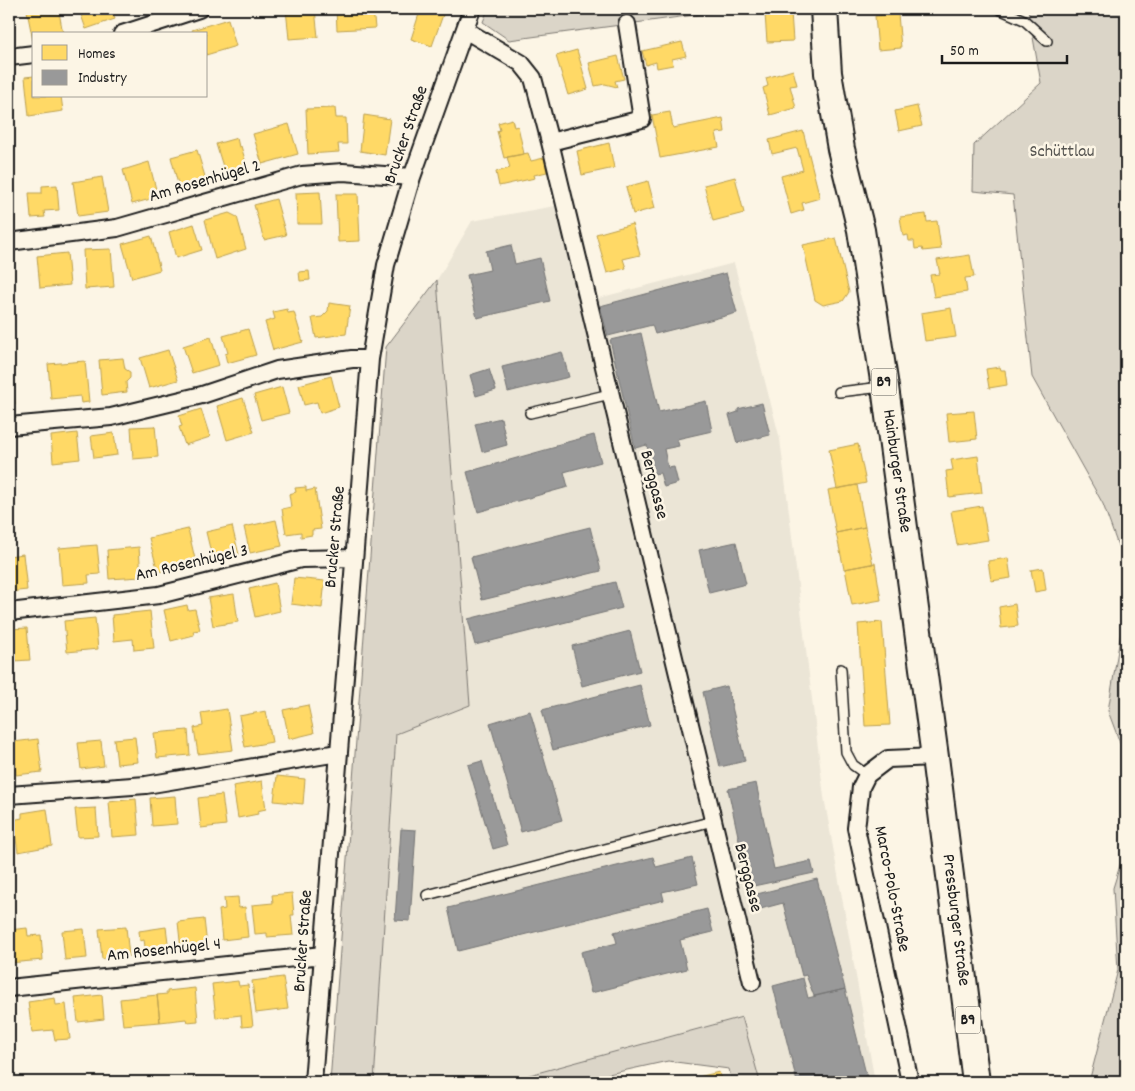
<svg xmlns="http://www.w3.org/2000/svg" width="1135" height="1091" font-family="Dekko,sans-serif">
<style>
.built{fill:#ebe5d6}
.green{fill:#dbd5c8;stroke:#7c7872}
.homes{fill:#ffd966;stroke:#bba050}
.industry{fill:#999;stroke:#747474}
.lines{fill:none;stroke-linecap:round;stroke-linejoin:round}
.lane-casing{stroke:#1c1c1c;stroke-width:12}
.street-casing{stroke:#1c1c1c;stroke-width:20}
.primary-casing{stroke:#1c1c1c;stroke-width:30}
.lane{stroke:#fcf5e5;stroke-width:9}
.street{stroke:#fcf5e5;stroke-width:16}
.primary{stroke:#fcf5e5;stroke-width:26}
.labels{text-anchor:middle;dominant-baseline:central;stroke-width:5;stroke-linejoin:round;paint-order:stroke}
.shield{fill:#fcf5e5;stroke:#5f5d58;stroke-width:1}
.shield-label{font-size:16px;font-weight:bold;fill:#1c1c1c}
.street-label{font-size:18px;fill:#1c1c1c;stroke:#fcf5e5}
.park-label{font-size:18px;fill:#555450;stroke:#fcf5e5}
</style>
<rect width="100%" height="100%" fill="#fcf5e5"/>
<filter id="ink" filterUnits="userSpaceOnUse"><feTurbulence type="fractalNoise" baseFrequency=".02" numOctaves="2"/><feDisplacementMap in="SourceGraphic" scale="10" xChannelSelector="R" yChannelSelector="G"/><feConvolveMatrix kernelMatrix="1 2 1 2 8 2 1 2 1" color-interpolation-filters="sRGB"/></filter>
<g filter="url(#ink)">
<path class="built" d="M555 206 587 301 734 263 780 439 824 797 875 1082H760L741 1017 504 1082H374L396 734 470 705 437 280 472 221Z"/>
<path class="green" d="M488 9H739L509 40 483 22Z
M1028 9H1126V568L1103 504 1032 377 1013 195 973 191 974 145 1041 83Z
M437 280 470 705 396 734 374 1082H330L386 347Z
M1126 601V759L1108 711Z
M1126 846V1082H1089L1118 970 1113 888Z
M742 1017 760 1082H732L729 1069 668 1061 595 1077 596 1082H504Z"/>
<path class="homes" d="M36 9H49L50 14 59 12 63 34H34L33 41 27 11Z
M79 9H111L115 19 86 29Z
M286 9H315L318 37 289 39Z
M336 9H373L375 28 337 30Z
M416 9H445L432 46 411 39 419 14 415 12Z
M791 12 793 41 767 42 765 14Z
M898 14 901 48 878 50 875 16Z
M228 19 236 46 206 55V34H194L192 30Z
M682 42 686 56 672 59 673 65 657 68 656 62 646 65 642 51Z
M577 50 588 89 568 95 556 56Z
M618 56 624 79 615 81 617 87 605 84 595 86 589 63Z
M793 70 797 85 790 86 796 108 770 115 763 88 768 86 766 78Z
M34 76V96H61L63 111 29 116 25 77Z
M917 106 922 126 899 131 895 111Z
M335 108 336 118H346L347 144H338L339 152 308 154 306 109Z
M670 112 673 128 723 118 725 132 716 133 719 147 660 158 652 115Z
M364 115 390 119 385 155 360 151Z
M512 119 514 127 518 126 524 154 504 158 497 131 500 130 498 123Z
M289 124 298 154 262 164 253 134Z
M803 131 820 198 802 203 804 210 791 214 781 176 803 170 797 148 772 154 769 140Z
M237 138 239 147 241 146 246 163 243 164 244 168 225 173 216 144Z
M609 143 614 168 582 175 577 151Z
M197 150 206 180 179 188 171 157Z
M528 153 531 161 544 158 547 172 534 175 535 178 499 186 496 172 510 168 507 157Z
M149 162 158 197 132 204 123 170Z
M102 177 108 212 78 216 73 182Z
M735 177 744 213 713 221 704 185Z
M648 181 655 208 633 214 626 187Z
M57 185 59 210 44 211 45 217 31 218 29 193H42V186Z
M320 192 322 224H297L296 193Z
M336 194H358L360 241 338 242Z
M276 199 286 235 264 240 254 205Z
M229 213 237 217 246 249 215 259 205 220Z
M926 214 927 222 937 221 941 249 923 251 922 248 915 249 914 241H909L908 235 903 236 900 217Z
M194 224 202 250 176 258 169 232Z
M632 224 640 255 623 259 626 268 607 273 596 234Z
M151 236 160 270 132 278 122 244Z
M836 238 849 292 843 301 823 305 815 300 803 245Z
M111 249 114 287 85 289 83 250Z
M67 253 70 285 40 288 37 256Z
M970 255 974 277 965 278 967 292 934 297 930 275 940 274 937 260Z
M309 271 310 280 300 281 299 272Z
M329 303 350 306 346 334 316 338 312 318 322 317 328 311Z
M951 308 956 337 925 341 921 313Z
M287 309 288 313 294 312 303 342 273 350 265 322 275 319 273 312Z
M248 329 256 355 227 363 225 354 228 353 223 336Z
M211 337 219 365 192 373 183 346Z
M168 350 178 380 149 388 140 358Z
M123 358 125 369 130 372V378L126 382 127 392 102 395 99 360Z
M85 361 89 402 81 403 80 396 51 399 48 364Z
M1000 367 1001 370H1005L1007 385 989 388 986 369Z
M9 372H11L15 404 9 405Z
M331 376 339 407 320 413 317 402 304 405 299 385Z
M282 387 289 413 261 420 254 395Z
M243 398 254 432 227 440 217 406Z
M201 409 210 437 185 445 179 427 182 426 179 416Z
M974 411 977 439 949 442 946 413Z
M155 426 158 457 133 459 131 427Z
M77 433 80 459 53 462 51 436Z
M114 433 117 455 94 458 91 436Z
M9 441H11L13 473H9Z
M858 444 866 483 837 489 829 450Z
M978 456 982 493 949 497 946 471 953 470 951 460Z
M857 485 865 527 836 533 828 490Z
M306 487V491L315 489 321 529 312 530V535L301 537V532L286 534 282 509 291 507 289 494 296 492 295 488Z
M982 506 988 540 957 545 951 511Z
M276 520 282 546 250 553 244 527Z
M232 526 239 555 213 561 206 532Z
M865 527 873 564 844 569 836 533Z
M188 529 195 559 191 560 192 565 158 572 149 538Z
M97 545 100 574 88 575 89 583 62 585 59 548Z
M139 547 141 577 109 579 107 550Z
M23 554 27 590 9 592V556Z
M1008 558 1011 578 991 581 988 561Z
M875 563 881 600 852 605 845 569Z
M1043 568 1046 590 1035 592 1031 570Z
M294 578 325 581 322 608 291 604Z
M275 583 280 611 255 617 249 589Z
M234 594 238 622 213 626 208 598Z
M1015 604 1018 626 1001 628 999 607Z
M187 605 188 610 195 609 200 630 193 631 194 635 171 641 164 610Z
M150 611 154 648 134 650 133 639 114 641 112 615Z
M95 618 98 649 67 652 64 621Z
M882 622 890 725 865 726 858 624Z
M27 628 30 660 14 661V654H9V629Z
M308 705 314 733 289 739 283 710Z
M227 709 233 750 198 754 194 728 203 726 201 713Z
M266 711 272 742 245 747 239 716Z
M188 730 190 755 157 758 154 733Z
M135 737 138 762 117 764 114 739Z
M38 739 42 772 16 775 13 742Z
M101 741 104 766 81 769 78 743Z
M277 776 305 779 303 804 274 801Z
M262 781 266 809 257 811 258 814 238 818 233 786Z
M222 795 226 825 201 828 198 798Z
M175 796 177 824 152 826 150 798Z
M136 799 139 835 112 837 109 802Z
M96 808 98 836 78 837 75 809Z
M47 809 52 846 18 852 13 820 22 818V813Z
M292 893 294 915H291L293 935 267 937V933L255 934 252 905 273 903 272 895Z
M238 897 239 908 245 907 248 937 222 940 219 910 225 909 224 898Z
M204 919 207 946 181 950 178 922Z
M126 927 129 956 102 959 99 929Z
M166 927 169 950 146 953 144 940 140 941 139 931Z
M27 928 28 936 41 935 43 960 9 963V930Z
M84 929 87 958 65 960 62 931Z
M283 977 288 1009 256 1013 252 981Z
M238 981 239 986 248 985 253 1026 242 1027 241 1015 216 1018 212 984Z
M195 988 198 1021 187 1022 186 1019 160 1022 157 995 167 994V991Z
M102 995 104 1019 78 1022 75 998Z
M157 995 160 1022 123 1025 120 999Z
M55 998 56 1005 66 1004 70 1039 55 1040 53 1030 32 1032 28 1002Z
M9 1012H10L13 1038H9Z
M719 1072 722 1082H691L690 1079Z"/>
<path class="industry" d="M511 245 515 264 540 258 550 301 477 318 467 275 490 270 486 251Z
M726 273 737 313 655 334 652 325 608 336 600 306Z
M641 333 659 412 706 401 712 431 677 439 679 446 664 449 668 468 674 467 678 483 664 487 660 473 653 474 647 445 635 448 610 340Z
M562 352 569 377 508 392 502 367Z
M489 369 496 390 476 396 470 375Z
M762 403 770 435 737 443 729 415 738 412V409Z
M501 418 507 445 482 452 475 424Z
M594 435 601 462 564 472 568 487 478 512 467 472 556 447V445Z
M590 527 601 571 482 600 471 557Z
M736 542 746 584 709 593 699 550Z
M615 582 622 608 475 645 468 619Z
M630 631 640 671 582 686 572 646Z
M640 685 650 725 553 750 542 710Z
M727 686 745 761 720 767 703 692Z
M530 711 562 820 521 832 490 723Z
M482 761 507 845 493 849 468 765Z
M756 783 774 869 811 861 814 873 749 887 728 789Z
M401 829 416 830 410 921 395 920Z
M653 857 656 867 692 858 698 884 662 892 664 900 458 951 448 908Z
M817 879 845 989 814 996 806 975 802 976 783 903 753 911 749 896Z
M707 909 713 932 680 940 687 969 591 993 581 952 617 943 614 932Z
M803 978 808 998 845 989 868 1082H797L773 986Z"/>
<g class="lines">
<defs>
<path id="lane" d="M999 9 1024 20 1047 41
M839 392 882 387
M530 413 610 394
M841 669 846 752 853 765 867 775
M427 895 713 821"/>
<path id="street" d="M465 30 521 63 533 78 550 142 752 982
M122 34 199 9
M9 57 34 54
M550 142 642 119 627 24
M9 242 117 228 302 175 343 172 412 177
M9 426 111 417 202 395 277 370 352 359H370
M9 612 159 595 301 559 354 558
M9 795 146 785 338 753
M9 988 323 955
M313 1082 370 359 386 265 412 177 472 9
M910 1082 856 828 861 787 867 775 888 759 935 757"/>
<path id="primary" d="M824 9 828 73 841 149 861 230 885 387 935 757 976 1082"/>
</defs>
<use href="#lane" class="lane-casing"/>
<use href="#street" class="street-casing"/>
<use href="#primary" class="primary-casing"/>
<use href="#lane" class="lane"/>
<use href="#street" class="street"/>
<use href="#primary" class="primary"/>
</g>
</g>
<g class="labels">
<g class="shield">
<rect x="871.5" y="368.5" width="25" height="27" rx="4"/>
<rect x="955.5" y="1006.5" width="25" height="27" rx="4"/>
</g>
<g class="shield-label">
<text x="884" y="382">B9</text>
<text x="968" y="1020">B9</text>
</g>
<g class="street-label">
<text transform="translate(407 135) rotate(-71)">Brucker Straße</text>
<text transform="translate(205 182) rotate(-16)">Am Rosenhügel 2</text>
<text transform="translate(896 471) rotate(82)">Hainburger Straße</text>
<text transform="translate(653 485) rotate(76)">Berggasse</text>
<text transform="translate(336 537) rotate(-85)">Brucker Straße</text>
<text transform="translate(192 564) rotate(-13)">Am Rosenhügel 3</text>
<text transform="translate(747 878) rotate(76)">Berggasse</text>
<text transform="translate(891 889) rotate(79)">Marco-Polo-Straße</text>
<text transform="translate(955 920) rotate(83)">Pressburger Straße</text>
<text transform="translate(304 941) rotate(-86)">Brucker Straße</text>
<text transform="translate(164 951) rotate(-6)">Am Rosenhügel 4</text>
</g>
<g class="park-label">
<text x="1062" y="152">Schüttlau</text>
</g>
</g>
<rect width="1135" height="1091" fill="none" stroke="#fcf5e5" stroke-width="30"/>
<rect x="15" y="15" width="1105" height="1061" fill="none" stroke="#1c1c1c" stroke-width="2" filter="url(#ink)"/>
<rect x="32" y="32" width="175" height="65" fill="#fcf5e5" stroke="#a29e95"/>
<rect x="42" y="45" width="25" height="15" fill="#ffd966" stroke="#a29e95"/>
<text x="78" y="58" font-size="15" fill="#1c1c1c">Homes</text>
<rect x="42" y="70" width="25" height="15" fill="#999999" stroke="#a29e95"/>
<text x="78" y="82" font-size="15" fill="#1c1c1c">Industry</text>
<path d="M942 55v8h125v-8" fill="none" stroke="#1c1c1c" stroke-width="2.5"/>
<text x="950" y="55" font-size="15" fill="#1c1c1c" stroke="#fcf5e5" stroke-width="4" paint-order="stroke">50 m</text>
</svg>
